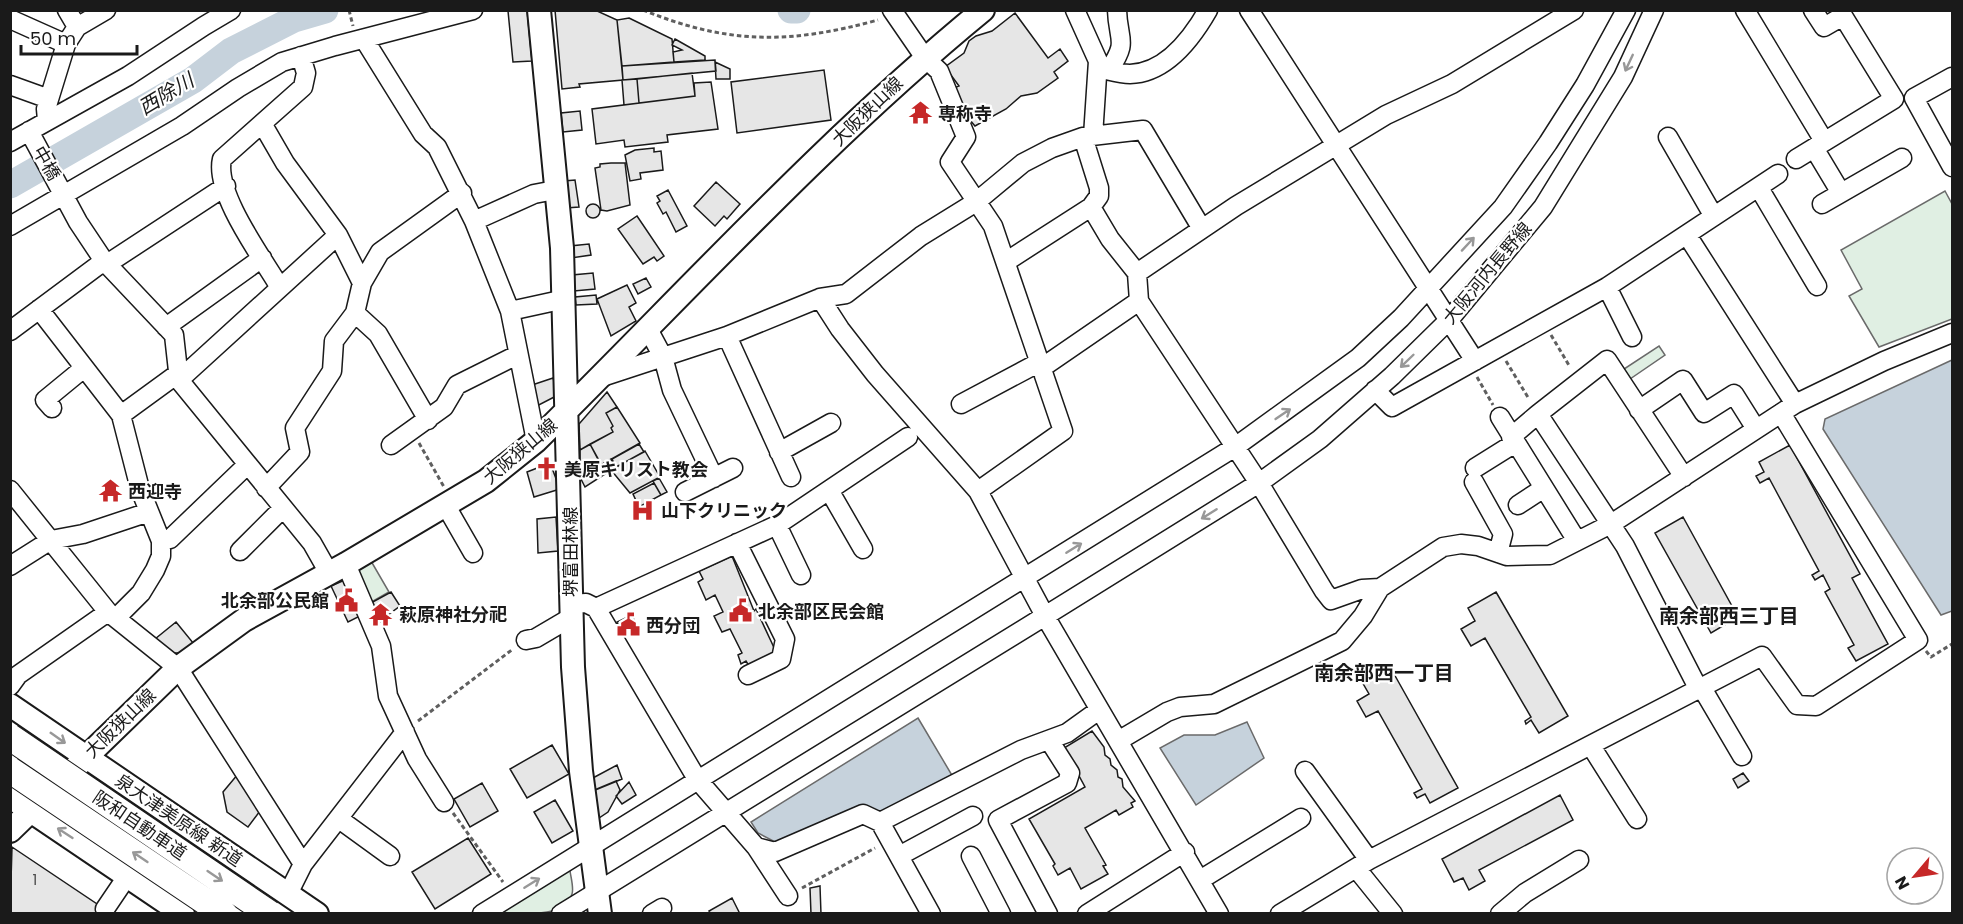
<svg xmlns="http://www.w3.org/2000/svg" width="1963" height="924" font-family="Poppins,'Noto Sans JP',sans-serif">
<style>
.green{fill:#e0efe3;stroke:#6a6a6a;stroke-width:1.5}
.water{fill:#c6d2dc;stroke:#6a6a6a;stroke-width:1.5}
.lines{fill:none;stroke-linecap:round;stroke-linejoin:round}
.river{stroke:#c6d2dc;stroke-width:27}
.building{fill:#e6e6e6;stroke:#1a1a1a;stroke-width:1.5}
.minor-casing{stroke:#1a1a1a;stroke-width:21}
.major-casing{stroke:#1a1a1a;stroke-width:26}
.path{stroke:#5f5f5f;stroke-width:3;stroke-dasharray:4.5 3;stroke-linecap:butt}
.minor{stroke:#fff;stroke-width:18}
.major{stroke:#fff;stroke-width:22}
.highway-bridge-casing{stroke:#1a1a1a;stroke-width:28;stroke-linecap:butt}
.highway-bridge{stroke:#fff;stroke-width:26}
.oneway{stroke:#989898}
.labels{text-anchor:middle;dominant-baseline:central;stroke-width:4.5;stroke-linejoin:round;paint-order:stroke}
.number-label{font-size:15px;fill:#4d4d4d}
.street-label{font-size:18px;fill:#1a1a1a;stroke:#fff}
.poi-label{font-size:18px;font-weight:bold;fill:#1a1a1a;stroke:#fff;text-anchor:start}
.water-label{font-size:20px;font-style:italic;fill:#1a1a1a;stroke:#fff}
.neighbourhood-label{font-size:20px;font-weight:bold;fill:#1a1a1a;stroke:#fff}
</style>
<rect width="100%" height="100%" fill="#fff"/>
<path class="green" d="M1945 191 1952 204V319L1879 347 1849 296 1862 289 1841 250Z
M1659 346 1665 355 1630 379 1624 369Z
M371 561 389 592 368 604 356 570Z
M566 869 570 871C571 878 574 888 572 894 565 920 515 913 494 914Z"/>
<path class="water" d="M1952 360V611L1941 615 1823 429 1825 419Z
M918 718 953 777 878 815 777 843 758 833 751 822Z
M1247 722 1264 758 1196 805 1160 748 1184 735H1215Z"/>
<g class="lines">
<path class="river" d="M791 10H797
M10 185 193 80 231 51 294 19 325 10"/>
</g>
<path class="building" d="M527 10 532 61 513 62 508 11Z
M555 10H595L617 20 623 80 579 84 580 87 562 89Z
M1015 13 1048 58 1060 49 1068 61 1054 72 1058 78 1037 93 1021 96 1006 109 975 126 963 112 954 88 959 86 945 67 964 53 969 41 976 36 992 31Z
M629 18 672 39 674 62 622 66 617 20Z
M675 39 705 56V60L674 62 673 52 682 50 672 45Z
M715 60 716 71 623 80 622 66Z
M715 62 730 69V79H716Z
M824 70 831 120 737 133 731 82Z
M692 73 695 96 639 103 637 79Z
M637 79 639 103 624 105 622 80Z
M711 82 718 129 667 135 668 142 625 147 624 140 596 144 592 109 695 96 694 83Z
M580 111 582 130 563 132 561 113Z
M654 148V152L661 151 663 170 640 173 641 179 630 181 625 155 635 150Z
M611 163H625L630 205 607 211 601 210 595 168 600 167V164Z
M575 180 579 207 566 208 564 181Z
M716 182 740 204 727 219 724 216 715 226 694 206Z
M668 190 687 226 676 232 666 212 663 214 657 203 660 201 657 196Z
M586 211a7 7 0 1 1 14 0a7 7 0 1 1-14 0Z
M637 216 664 256 657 261 654 257 643 264 618 229Z
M589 244 591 255 571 258 570 246Z
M593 273 595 289 574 291 572 275Z
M646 278 651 287 638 294 633 284Z
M627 285 636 303 629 307 636 321 611 336 597 299Z
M596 295 597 304 576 305 575 297Z
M553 378 558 395 535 407 529 386Z
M607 392 617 407 606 413 613 426 611 428 613 432 580 450 579 424Z
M617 407 640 443 601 465 590 444 613 432 611 428 613 426 606 413Z
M590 444 601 464 580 477V450Z
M639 444 644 452 616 467 612 459Z
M1790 445 1860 574 1852 578 1888 644 1856 661 1848 648 1854 645 1825 592 1830 589 1823 575 1815 580 1812 575 1819 571 1769 478 1760 483 1756 476 1764 472 1759 462Z
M645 451 660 477 630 493 611 470Z
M611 459 616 467 585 487 580 477Z
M550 463 560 489 534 497 527 472Z
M659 478 667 492 661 495 653 481Z
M654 483 661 495 639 507 633 494Z
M556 517 558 551 538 553 537 519Z
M1683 517 1738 617 1711 633 1655 533Z
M732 556 754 611 756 609 777 654 749 666 746 661 741 664 738 655 742 653 730 629 722 632 714 616 723 612 715 595 706 600 698 582 703 579 699 571Z
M347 579 364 614 348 622 331 586Z
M391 592 400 606 377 623 369 604Z
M1496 592 1568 716 1539 733 1531 720 1526 724 1525 721 1531 717 1485 638 1471 646 1461 629 1475 621 1468 608Z
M632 615 638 629 623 636 617 622Z
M176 622 194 644 182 653H170L155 639Z
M1389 665 1458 788 1430 803 1425 794 1417 798 1414 793 1422 789 1378 711 1366 717 1357 701 1369 694 1361 680Z
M1092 731 1104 747 1105 755 1110 759 1111 765 1117 770 1118 777 1122 779 1123 787 1135 801 1131 803 1133 807 1119 815 1116 810 1085 828 1106 865 1103 866 1108 874 1081 889 1070 868 1058 875 1053 866 1055 864 1029 819 1085 787 1064 748Z
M552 745 569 774 527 798 510 769Z
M617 765 622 779 593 791 591 779Z
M1743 773 1749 781 1738 788 1733 779Z
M238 774 260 811 248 827 227 812 223 792Z
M616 781 620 790 608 812 596 820 592 791Z
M629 782 636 795 622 804 616 796Z
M482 783 498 811 470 827 454 799Z
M1560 795 1573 820 1479 870 1485 881 1469 890 1463 878 1454 882 1442 859Z
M555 800 573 831 552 843 534 812Z
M468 838 491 874 435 909 412 872Z
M12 847 112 914H10Z
M820 886 821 914H811L810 888Z
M732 898 740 914H711L709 911Z"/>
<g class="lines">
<defs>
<path id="minor" d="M67 10 77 27
M892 10 925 58 939 71 966 137 950 162 993 226 1063 431 978 491
M1075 10 1098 61 1093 136
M1249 10 1475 361
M1745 10 1824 141
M10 19 66 44
M364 39 423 134 437 147 474 221 510 311 536 441
M1098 68C1108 70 1120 74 1130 74 1166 73 1192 38 1208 10
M1109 70C1129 40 1118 42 1117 10
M1952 77 1914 98 1952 167
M10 85 49 99
M47 120 46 109 66 44 77 27 106 10
M263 125 285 163 338 235
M29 131 78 222 104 261 174 335 179 380 312 543 329 573
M1083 137 1099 188V196L1091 207 1110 239 1137 273
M1668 137 1713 215
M10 142 128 76 204 26 231 10
M1814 148 1841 193
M1796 159 1894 99 1843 16 1824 27 1813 10
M1759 188 1817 286
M1822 204 1902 158
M474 221 534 194 555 190
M10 226 182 126 238 88 282 62 335 46 473 10
M1687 235 1795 404
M1007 261 1091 207
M107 264 226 186
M362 283 355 313 378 334 428 420
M279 286C262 257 214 193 222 159L303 87 306 73 301 56
M1607 287 1632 337
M39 309 121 415 140 489 161 541V556L155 570 141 593 116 618
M510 311 565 299
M166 327 262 258
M648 329 663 357 672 390 714 478
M10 331 104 261
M727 336 791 477
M1040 369 1139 301
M602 377 727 336 820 298
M179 380 338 235 362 283 380 252 462 193
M1375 390 1392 407 1607 287 1778 174
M961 404 1038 363
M52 408 45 400 84 368
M1639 410 1683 380 1704 413 1734 394 1756 429
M121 415 180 372
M1500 417 1577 541
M1511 437 1538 414
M391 445 444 407 457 385 517 355
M779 452 831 423
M1475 468 1515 443
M1684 477 1607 360 1538 414 1625 546 1699 690
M1474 482 1503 534 1498 553
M266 488 300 452 295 428 332 371 334 341 355 313
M10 490 108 612 178 668 303 864 288 894
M829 490 863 549
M685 492 733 468
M1518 505 1544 488
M446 506 473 553
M777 525 801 575
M161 541 170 539 247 465
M737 543 785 639 781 659 748 675
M240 551 283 508
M346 564 381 646 388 696 417 759 444 802
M10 566 51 540 83 534 149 512
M1380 588 1362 589 1331 600 1324 591 1259 483 1139 301 1137 273 1236 206 1335 146 1386 115 1452 84 1574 10
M570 604 586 603 596 608 697 779 756 847 775 852 863 814 880 822 931 914
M596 608 777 525 908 437
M526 640 536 638 570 618
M10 686 18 675 108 612
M1702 688 1742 756
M1118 741 1167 712 1180 707 1214 704 1342 641 1363 616 1380 588 1443 547 1461 544 1478 546 1507 556 1550 555 1611 524 1795 404 1884 361 1952 333
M1591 746 1637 819
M1305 771 1369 860
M339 819 390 856
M880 822 1021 750 1067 733 1099 710
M756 847 788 896
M899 856 973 816
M971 856 1001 914
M303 864 405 732
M1356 868 1393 914
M1200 880 1301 818
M105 909 128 875
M482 914 1235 447 1358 358 1401 318 1503 207 1548 143 1585 85 1626 10
M561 914 1045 616 978 491 875 374 840 329 820 298 846 294 921 236 976 202 1023 163 1052 148 1083 137 1143 130 1202 229
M652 914 662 908
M1048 914 998 820 1067 783 1070 773 1049 740
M1087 914 1185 852
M1219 914 1045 616 1259 483 1320 439 1392 376 1449 320 1543 207 1623 77 1654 10
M1280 914 1369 860 1762 656 1797 705 1816 706 1918 640 1781 413
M1500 914 1525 893 1579 860"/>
<path id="major" d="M539 10 562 248 573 667 581 771 600 914
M10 705 317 914
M10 797 183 914
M10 831 178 668 244 620 346 564 486 481 536 441C683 296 823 141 983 10"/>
</defs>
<use href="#minor" class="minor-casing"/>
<use href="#major" class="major-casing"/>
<path class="path" d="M349 10 353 26
M643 10C729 45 790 44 878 20
M1551 335 1570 367
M1506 361 1529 399
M1477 377 1493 405
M419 443 444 487
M1926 651 1931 657 1952 644
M418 721 513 649
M453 813 503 882
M802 888 875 848"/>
<use href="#minor" class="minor"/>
<use href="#major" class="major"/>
<defs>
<path id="highway-bridge" d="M10 737 270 914
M10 770 224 914"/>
</defs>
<use href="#highway-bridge" class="highway-bridge-casing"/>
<use href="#highway-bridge" class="highway-bridge"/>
</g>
<defs><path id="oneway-shaft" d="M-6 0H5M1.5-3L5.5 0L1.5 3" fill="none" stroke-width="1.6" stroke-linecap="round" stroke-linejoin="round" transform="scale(1.5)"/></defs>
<g class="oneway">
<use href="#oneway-shaft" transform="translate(1629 63) rotate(115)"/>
<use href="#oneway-shaft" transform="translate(1468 244) rotate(-47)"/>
<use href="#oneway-shaft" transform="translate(1407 361) rotate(136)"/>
<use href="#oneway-shaft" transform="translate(1283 414) rotate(-34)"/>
<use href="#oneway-shaft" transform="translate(1209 514) rotate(148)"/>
<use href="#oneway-shaft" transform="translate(1074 548) rotate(-32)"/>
<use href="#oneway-shaft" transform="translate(58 738) rotate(35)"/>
<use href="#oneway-shaft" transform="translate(65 833) rotate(-147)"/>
<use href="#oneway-shaft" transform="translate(140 857) rotate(-146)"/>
<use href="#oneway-shaft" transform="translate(215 876) rotate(34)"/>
<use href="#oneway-shaft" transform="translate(532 883) rotate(-32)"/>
</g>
<defs>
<symbol id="temple-bare" viewBox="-9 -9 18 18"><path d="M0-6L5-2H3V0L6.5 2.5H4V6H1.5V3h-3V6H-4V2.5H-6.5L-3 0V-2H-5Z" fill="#c62828" stroke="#fff" stroke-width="2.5" paint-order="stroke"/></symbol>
<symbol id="church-bare" viewBox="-9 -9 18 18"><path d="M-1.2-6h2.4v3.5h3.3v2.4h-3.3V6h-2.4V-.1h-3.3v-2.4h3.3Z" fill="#c62828" stroke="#fff" stroke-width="2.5" paint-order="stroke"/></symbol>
<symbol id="hospital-bare" viewBox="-9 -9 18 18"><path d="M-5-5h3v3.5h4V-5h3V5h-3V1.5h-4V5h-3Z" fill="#c62828" stroke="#fff" stroke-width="2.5" paint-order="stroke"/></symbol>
<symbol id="civic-bare" viewBox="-9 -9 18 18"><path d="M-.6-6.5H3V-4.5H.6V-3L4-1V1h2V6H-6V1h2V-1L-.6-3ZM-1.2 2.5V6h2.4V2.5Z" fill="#c62828" stroke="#fff" stroke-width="2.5" paint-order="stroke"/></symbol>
</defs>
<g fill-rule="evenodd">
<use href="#temple-bare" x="904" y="96" width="33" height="33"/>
<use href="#church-bare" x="530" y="452" width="33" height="33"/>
<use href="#temple-bare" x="94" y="474" width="33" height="33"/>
<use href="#hospital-bare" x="626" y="494" width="33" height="33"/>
<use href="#civic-bare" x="330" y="584" width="33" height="33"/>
<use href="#civic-bare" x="724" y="594" width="33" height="33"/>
<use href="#temple-bare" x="364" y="598" width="33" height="33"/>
<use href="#civic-bare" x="612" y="608" width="33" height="33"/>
</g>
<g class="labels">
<g class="number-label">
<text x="35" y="879">1</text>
</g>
<g class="street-label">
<text transform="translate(867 111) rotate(-44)">大阪狭山線</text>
<text transform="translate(47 163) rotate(60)">中橋</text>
<text transform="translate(1487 273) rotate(-50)">大阪河内長野線</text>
<text transform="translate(520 451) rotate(-40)">大阪狭山線</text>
<text transform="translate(570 552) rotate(-90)">堺富田林線</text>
<text transform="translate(120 723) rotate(-44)">大阪狭山線</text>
<text transform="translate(179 820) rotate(34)">泉大津美原線 新道</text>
<text transform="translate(140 825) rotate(34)">阪和自動車道</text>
</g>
<g class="poi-label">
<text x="938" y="113">専称寺</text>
<text x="564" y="469">美原キリスト教会</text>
<text x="128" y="491">西迎寺</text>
<text x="661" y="510">山下クリニック</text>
<text x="329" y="600" text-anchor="end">北余部公民館</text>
<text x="758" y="611">北余部区民会館</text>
<text x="399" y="614">萩原神社分祀</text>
<text x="646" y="625">西分団</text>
</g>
<g class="water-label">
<text transform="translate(166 94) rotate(-31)">西除川</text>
</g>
<g class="neighbourhood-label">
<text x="1729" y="616">南余部西三丁目</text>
<text x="1384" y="673">南余部西一丁目</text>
</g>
</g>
<rect width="1963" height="924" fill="none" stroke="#1a1a1a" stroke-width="24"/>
<g transform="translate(1915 876) rotate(241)"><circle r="28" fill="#ffffff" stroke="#a3a3a3" stroke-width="1.5"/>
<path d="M0-4.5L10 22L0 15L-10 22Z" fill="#c62828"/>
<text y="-9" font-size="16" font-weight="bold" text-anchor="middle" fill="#1a1a1a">N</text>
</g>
<path d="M21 45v9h116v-9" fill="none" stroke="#1a1a1a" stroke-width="3"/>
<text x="30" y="45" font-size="18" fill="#1a1a1a" stroke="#ffffff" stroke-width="4.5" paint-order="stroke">50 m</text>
</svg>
